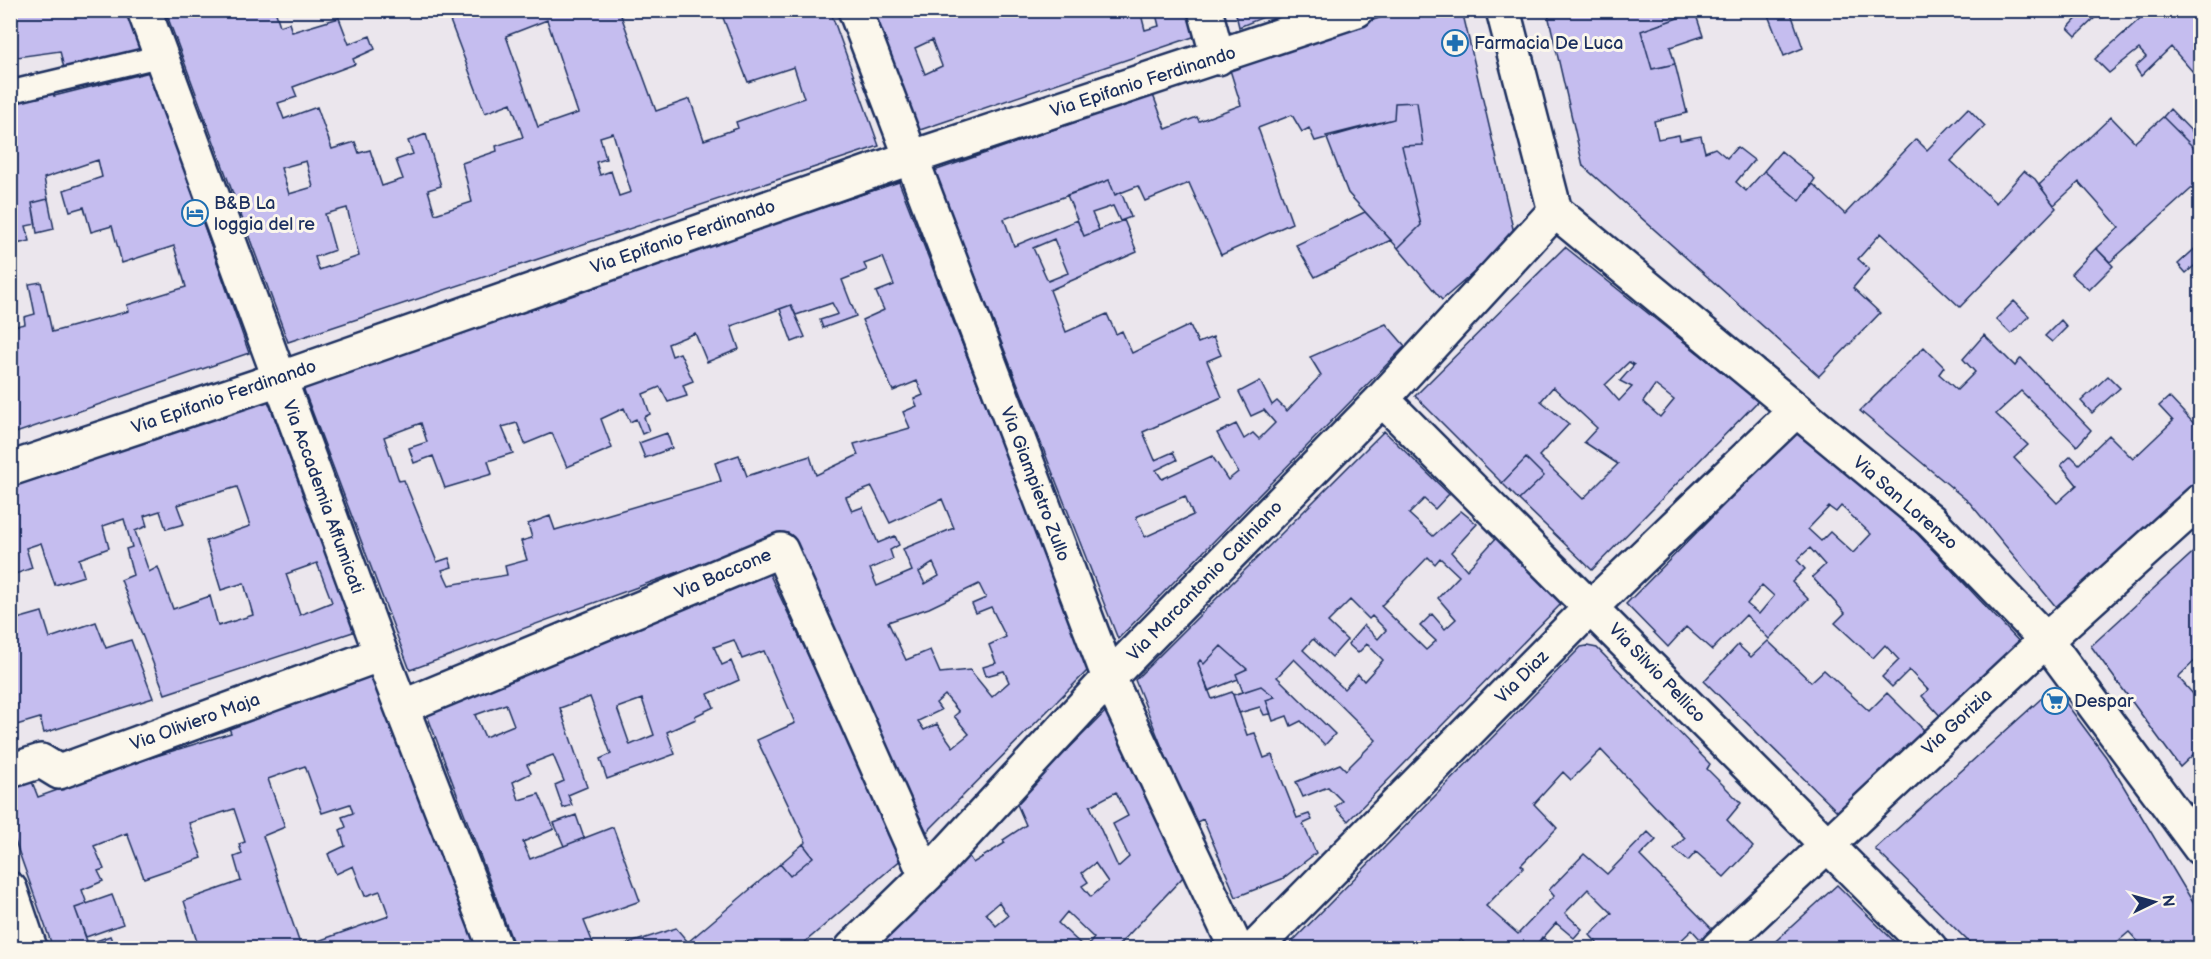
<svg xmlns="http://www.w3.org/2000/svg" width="2211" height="959" font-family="'Balsamiq Sans',sans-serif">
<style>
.building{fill:#c5bdef;stroke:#1b2f5e;stroke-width:1.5;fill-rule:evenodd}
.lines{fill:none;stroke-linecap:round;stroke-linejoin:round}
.service-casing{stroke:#1b2f5e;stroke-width:26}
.minor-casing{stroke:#1b2f5e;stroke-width:38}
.service{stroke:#fbf7ec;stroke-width:21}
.minor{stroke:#fbf7ec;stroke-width:33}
.labels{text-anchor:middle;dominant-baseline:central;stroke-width:6;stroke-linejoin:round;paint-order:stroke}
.poi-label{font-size:18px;fill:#1b2f5e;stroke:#fbf7ec;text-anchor:start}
.street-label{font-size:18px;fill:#1b2f5e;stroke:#fbf7ec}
</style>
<rect width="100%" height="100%" fill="#ebe6ed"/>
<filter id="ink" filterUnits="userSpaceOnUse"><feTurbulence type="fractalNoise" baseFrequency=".0167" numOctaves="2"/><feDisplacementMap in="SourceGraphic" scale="12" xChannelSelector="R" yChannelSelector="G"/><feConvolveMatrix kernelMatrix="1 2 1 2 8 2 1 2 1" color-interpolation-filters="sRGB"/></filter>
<g filter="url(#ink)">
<path class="building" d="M10 10H127L141 51 65 73 60 51 10 58Z
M165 10H275L280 26 289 23 292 32 339 18 349 44 370 36 375 49 353 59 355 64 293 87 297 97 278 103 284 119 317 107 332 149 355 142 359 153 370 150 382 186 403 179 396 160 413 154 408 141 426 134 441 186 428 190 435 214 472 202 462 163 497 151 496 146 523 137 511 103 485 113 446 10H619L656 111 690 99 704 140 738 128 736 122 804 98 794 67 748 82 720 10H830L879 146 288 342ZM547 20 578 113 538 127 506 36ZM613 133 631 192 619 196 611 171 600 175 596 162 606 159 600 137ZM306 161 313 187 289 194 281 168ZM347 208 359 256 319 270 315 257 335 250 325 214Z
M873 10H1140L1145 30 1159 26 1155 10H1189L1196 36 917 131ZM932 40 942 66 925 74 915 48Z
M1235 10H1281L1239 27Z
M1402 10H1462L1515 237 1442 300 1398 248 1421 225 1402 146 1423 145 1417 102 1395 103 1394 119 1315 141 1309 128 1302 132 1292 115 1258 128 1292 223 1221 255 1189 183 1145 201 1138 186 1115 195 1109 180 1004 219 1014 246 1077 220 1084 236 1124 220 1137 252 1050 290 1066 332 1107 314 1116 334 1122 331 1132 353 1190 325 1198 343 1213 337 1221 355 1207 361 1222 397 1143 432 1155 460 1173 452 1177 460 1156 470 1162 479 1212 456 1228 480 1238 472 1217 433 1236 424 1244 439 1253 433 1259 439 1275 423 1264 410 1251 416 1239 392 1260 381 1272 405 1277 401 1287 411 1321 375 1310 357 1386 324 1405 346 1118 639 934 171 1153 95 1166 129 1197 117 1199 121 1241 105 1230 70ZM1054 239 1068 273 1048 281 1033 248ZM1185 496 1193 515 1145 537 1136 517Z
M1547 10H1700L1641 31 1652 69 1675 64 1687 113 1654 121 1658 139 1679 135 1680 140 1701 136 1705 152 1715 148 1727 158 1737 147 1754 160 1736 182 1746 191 1764 171 1800 201 1813 184 1845 214 1916 139 1927 150 1968 108 1985 126 1951 161 1996 203 2024 171 2035 179 2056 208 1960 307 1881 233 1858 259 1869 269 1853 288 1880 313 1819 376 1583 166Z
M1766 10H1790L1803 48 1784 56Z
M2085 10H2103L2076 36 2068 28Z
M2138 10H2200V80L2171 47 2141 76 2135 67 2146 57 2139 49 2109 73 2095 59 2143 16Z
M1695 12 1703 36 1670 47 1675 64 1652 69 1641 31Z
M150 72 249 353 10 435V327L25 324 24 317 35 314 29 284 41 282 52 332 129 311 127 305 186 287 174 246 122 263 112 226 91 232 84 207 70 211 64 190 102 177 98 160 44 178 48 199 32 203 36 224 26 226 30 241 16 244 10 217V97L52 89 54 96Z
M1417 102 1423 145 1402 146 1421 225 1398 248 1348 193 1326 136 1394 119 1395 103Z
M2170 109 2200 140V154L2163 117Z
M2111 117 2135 142 2163 117 2200 154V181L2110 262 2096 248 2119 227 2079 182 2054 205 2039 185Z
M1781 151 1815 179 1800 201 1764 171Z
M1109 180 1115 195 1121 192 1131 217 1120 221 1113 206 1092 213 1099 230 1084 236 1067 195Z
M899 182 1089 669 927 832 833 643 783 534 410 670 301 382ZM883 257 894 285 876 292 884 310 862 320 893 391 917 381 923 395 914 399 917 406 903 412 910 428 854 444 858 455 816 475 810 456 747 476 739 455 715 463 721 481 555 530 550 516 528 524 532 538 521 541 527 560 505 566 507 575 449 585 442 570 452 567 449 558 437 562 404 480 399 481 384 437 421 423 427 442 409 448 414 463 433 456 445 488 492 474 488 461 513 453 502 427 517 423 525 444 552 433 567 467 612 448 601 419 624 408 630 422 636 419 642 434 649 431 644 417 650 414 643 394 660 387 668 402 687 396 683 385 693 381 680 353 672 356 668 344 695 333 707 362 739 349 731 326 791 305 796 315 832 303 838 314 820 320 823 328 856 316 842 280 867 270 864 264ZM872 487 890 523 942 499 954 528 903 549 912 571 877 586 870 569 893 559 890 550 899 545 895 536 878 543 863 507 852 511 846 497ZM933 563 939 576 925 584 919 572ZM979 584 986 598 972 604 976 613 991 607 1006 637 989 645 996 663 983 667 986 676 1004 671 1009 682 992 697 970 670 940 673 930 650 906 660 888 622 929 608ZM945 695 959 712 954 716 969 734 953 747 937 724 924 730 918 721 941 710 936 703Z
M48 199 54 229 37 233 32 203Z
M1365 212 1391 240 1315 277 1296 245Z
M2200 244V261L2186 273 2178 264Z
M1565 247 1758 401 1592 570 1519 500 1544 476 1526 458 1502 483 1415 396ZM1629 362 1634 365 1620 381 1632 387 1619 401 1605 385ZM1655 385 1674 400 1660 417 1643 402ZM1553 387 1597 428 1584 442 1618 464 1583 499 1539 456 1569 424 1541 401Z
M2096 248 2113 266 2089 290 2071 274Z
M2014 301 2029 316 2011 334 1996 319Z
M791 305 805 337 792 342 780 309Z
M2061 320 2067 327 2052 342 2045 336Z
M1984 335 2015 366 2021 358 2091 430 2077 446 2021 391 1996 414 2028 445 2014 458 2057 503 2077 485 2061 465 2071 456 2079 464 2109 435 2133 459 2173 421 2159 406 2169 397 2200 430V485L2068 608H2057L1970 503 1860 411 1924 347 1944 367 1939 374 1957 390 1975 372 1963 359Z
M2108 376 2120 388 2092 413 2081 401Z
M265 393 356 631 165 694 121 580 133 575 126 549 132 547 124 519 103 526 109 548 79 559 84 576 55 585 41 543 26 548 32 568 10 576V496L15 495 11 479ZM237 487 250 526 206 541 221 590 244 583 253 615 218 626 210 596 173 609 158 567 149 572 135 531 147 526 144 516 160 511 166 529 184 524 177 505ZM317 563 332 602 300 615 286 574Z
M1384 431 1449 494 1435 509 1424 499 1409 514 1433 536 1461 511 1477 524 1451 552 1467 570 1497 537 1562 603 1348 821 1335 807 1342 801 1328 787 1303 797 1296 782 1340 764 1346 770 1376 740 1294 659 1277 677 1335 734 1325 745 1301 721 1291 726 1287 716 1273 721 1266 700 1275 697 1261 686 1243 692 1236 674 1247 669 1221 646 1204 664 1200 660 1198 663 1212 699 1232 692 1247 735 1255 733 1264 758 1272 755 1297 818 1309 814 1312 820 1303 824 1316 853 1282 879 1236 897 1203 819 1193 824 1135 680ZM1428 557 1435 564 1440 558 1459 576 1438 598 1456 619 1445 629 1432 614 1420 626 1436 641 1426 650 1381 606ZM1350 600 1369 619 1372 616 1386 630 1378 639 1364 625 1348 644 1358 653 1367 644 1383 660 1364 681 1358 674 1344 689 1303 650 1313 639 1332 657 1347 640 1328 622Z
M1796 432 1896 511 2024 647 1943 719 1922 696 1928 690 1909 670 1892 687 1882 677 1899 660 1885 645 1873 658 1835 623 1845 613 1812 577 1825 565 1810 548 1797 560 1805 569 1792 582 1808 599 1769 639 1746 615 1712 650 1686 627 1668 647 1626 604ZM1841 506 1871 534 1853 553 1830 532 1821 541 1808 529 1829 507 1836 512ZM1762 585 1774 596 1759 614 1747 604Z
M667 433 672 448 645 458 639 443Z
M1526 458 1544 476 1519 500 1502 483Z
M2200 546V656L2178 677 2193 694 2200 687V748L2180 767 2091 646Z
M768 571 904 857 798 948H615L676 928 688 942 780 864 790 876 813 857 803 844 806 842 757 740 795 723 764 651 742 659 734 640 714 647 722 665 731 661 739 680 708 694 714 707 695 716 696 719 667 732 675 754 607 779 600 759 611 754 590 697 560 708 587 787 568 795 572 805 563 808 555 785 564 781 553 755 527 765 531 773 513 782 519 800 539 794 554 829 523 842 530 859 613 827 640 901 584 921 595 948H515L420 696ZM642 699 654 735 630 745 617 708ZM506 704 514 725 485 737 475 715Z
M42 612 50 638 96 622 106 648 131 640 153 698 44 733 40 718 10 727V643L16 641 10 621Z
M1768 641 1811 682 1824 670 1869 711 1887 693 1926 732 1838 812 1704 681 1738 645 1751 657Z
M1221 646 1247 669 1236 674 1238 679 1208 691 1198 663 1200 660 1204 664Z
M1587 646 1597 648 1710 764 1707 769 1741 803 1727 820 1753 847 1724 877 1696 852 1688 861 1674 849 1685 838 1601 750 1571 780 1563 772 1534 804 1557 828 1521 865 1524 867 1486 906 1518 934 1554 896 1549 890 1584 854 1607 874 1648 832 1656 840 1640 856 1712 929 1701 940 1692 930 1673 948H1592L1597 943 1590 935 1612 913 1588 889 1565 913 1582 929 1574 938 1556 923 1534 948H1470L1461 940 1453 948H1435L1429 943 1423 948H1286L1581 647Z
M372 667 477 948H199L184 901 241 881 234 857 242 854 239 844 245 842 234 809 189 823 202 858 144 878 127 833 94 846 104 869 98 871 103 881 82 890 87 904 75 908 88 944 110 936 115 948H53L10 827V775L27 769 38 797 127 765 231 733 224 716ZM305 766 322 813 350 804 353 813 342 817 346 827 340 830 345 846 328 854 336 874 353 866 365 896 380 891 389 916 301 947 263 836 285 827 268 779Z
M1261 686 1275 697 1266 700 1271 714 1264 715 1260 707 1239 713 1233 695Z
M2054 687 2106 757 2200 914V948H2144L2129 932 2110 948H1975L1875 849Z
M1106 711 1183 877 1116 948H1086L1094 938 1067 912 1058 923 1085 948H870L966 852 973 863 1005 843 1003 840 1026 825 1016 802ZM1116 792 1128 816 1113 824 1129 857 1118 867 1090 806ZM1095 863 1108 882 1091 897 1082 886 1088 882 1082 873ZM999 902 1008 916 996 926 986 913Z
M576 815 584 838 564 846 554 823Z
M803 844 813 857 790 876 780 864Z
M1837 885 1901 948H1768Z
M112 895 123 924 86 937 75 908Z
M1542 937 1557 948H1534Z"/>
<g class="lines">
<defs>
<path id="service" d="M10 92 161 56"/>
<path id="minor" d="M144 10 381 654 495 948
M855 10 1109 678 1236 948
M1205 10 1218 58
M1503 10 1555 211
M1555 211 1931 521 2046 640 2200 848
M1382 399 1930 948
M10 469 279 379 910 158 1357 10
M402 707 781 550 926 876
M10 771 41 761 59 772 381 654
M10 889 30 948
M852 948 926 876 1109 678 1382 399 1555 211
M1255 948 1591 607 1795 411
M1718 948 2046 640 2200 501"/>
</defs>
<use href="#service" class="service-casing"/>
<use href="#minor" class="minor-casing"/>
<use href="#service" class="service"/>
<use href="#minor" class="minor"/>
</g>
</g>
<defs>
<symbol id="pharmacy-ring" viewBox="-11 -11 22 22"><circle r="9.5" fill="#fbf7ec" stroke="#1f6fb2" stroke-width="1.5"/><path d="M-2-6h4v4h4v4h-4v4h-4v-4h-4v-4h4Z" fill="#1f6fb2"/></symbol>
<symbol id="hotel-ring" viewBox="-11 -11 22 22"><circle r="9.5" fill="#fbf7ec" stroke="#1f6fb2" stroke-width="1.5"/><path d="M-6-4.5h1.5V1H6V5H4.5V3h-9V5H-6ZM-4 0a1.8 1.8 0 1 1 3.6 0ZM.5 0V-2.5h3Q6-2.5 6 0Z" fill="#1f6fb2"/></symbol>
<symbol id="supermarket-ring" viewBox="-11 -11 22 22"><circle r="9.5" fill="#fbf7ec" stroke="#1f6fb2" stroke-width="1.5"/><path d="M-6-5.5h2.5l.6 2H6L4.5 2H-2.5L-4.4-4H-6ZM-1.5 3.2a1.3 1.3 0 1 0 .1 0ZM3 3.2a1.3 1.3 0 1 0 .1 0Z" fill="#1f6fb2"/></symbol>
</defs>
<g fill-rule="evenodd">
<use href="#pharmacy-ring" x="1440" y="28" width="30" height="30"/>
<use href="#hotel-ring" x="180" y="198" width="30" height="30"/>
<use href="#supermarket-ring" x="2040" y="686" width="30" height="30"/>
</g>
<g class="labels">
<g class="poi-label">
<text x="1474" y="43">Farmacia De Luca</text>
<text x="214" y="203">B&amp;B La<tspan x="214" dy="21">loggia del re</tspan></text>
<text x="2074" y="701">Despar</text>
</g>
<g class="street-label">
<text transform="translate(1143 82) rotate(-18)">Via Epifanio Ferdinando</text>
<text transform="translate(683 237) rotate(-19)">Via Epifanio Ferdinando</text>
<text transform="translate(224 397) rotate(-19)">Via Epifanio Ferdinando</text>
<text transform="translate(1035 484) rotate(69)">Via Giampietro Zullo</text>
<text transform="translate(323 497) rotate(70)">Via Accademia Affumicati</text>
<text transform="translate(1905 503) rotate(41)">Via San Lorenzo</text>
<text transform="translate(723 574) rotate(-23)">Via Baccone</text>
<text transform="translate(1205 581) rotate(-46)">Via Marcantonio Catiniano</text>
<text transform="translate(1657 673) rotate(46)">Via Silvio Pellico</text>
<text transform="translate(1522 677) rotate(-45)">Via Diaz</text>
<text transform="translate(195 722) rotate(-20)">Via Oliviero Maja</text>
<text transform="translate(1957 722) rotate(-43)">Via Gorizia</text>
</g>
</g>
<rect width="2211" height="959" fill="none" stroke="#fbf7ec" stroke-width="36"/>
<rect x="18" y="18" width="2175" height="923" fill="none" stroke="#1b2f5e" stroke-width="2" filter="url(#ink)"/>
<g transform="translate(2154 902) rotate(85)" stroke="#fbf7ec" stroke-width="4.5" paint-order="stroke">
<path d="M0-4.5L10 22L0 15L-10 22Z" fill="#1b2f5e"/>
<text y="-9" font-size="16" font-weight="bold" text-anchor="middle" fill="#1b2f5e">N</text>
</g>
</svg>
